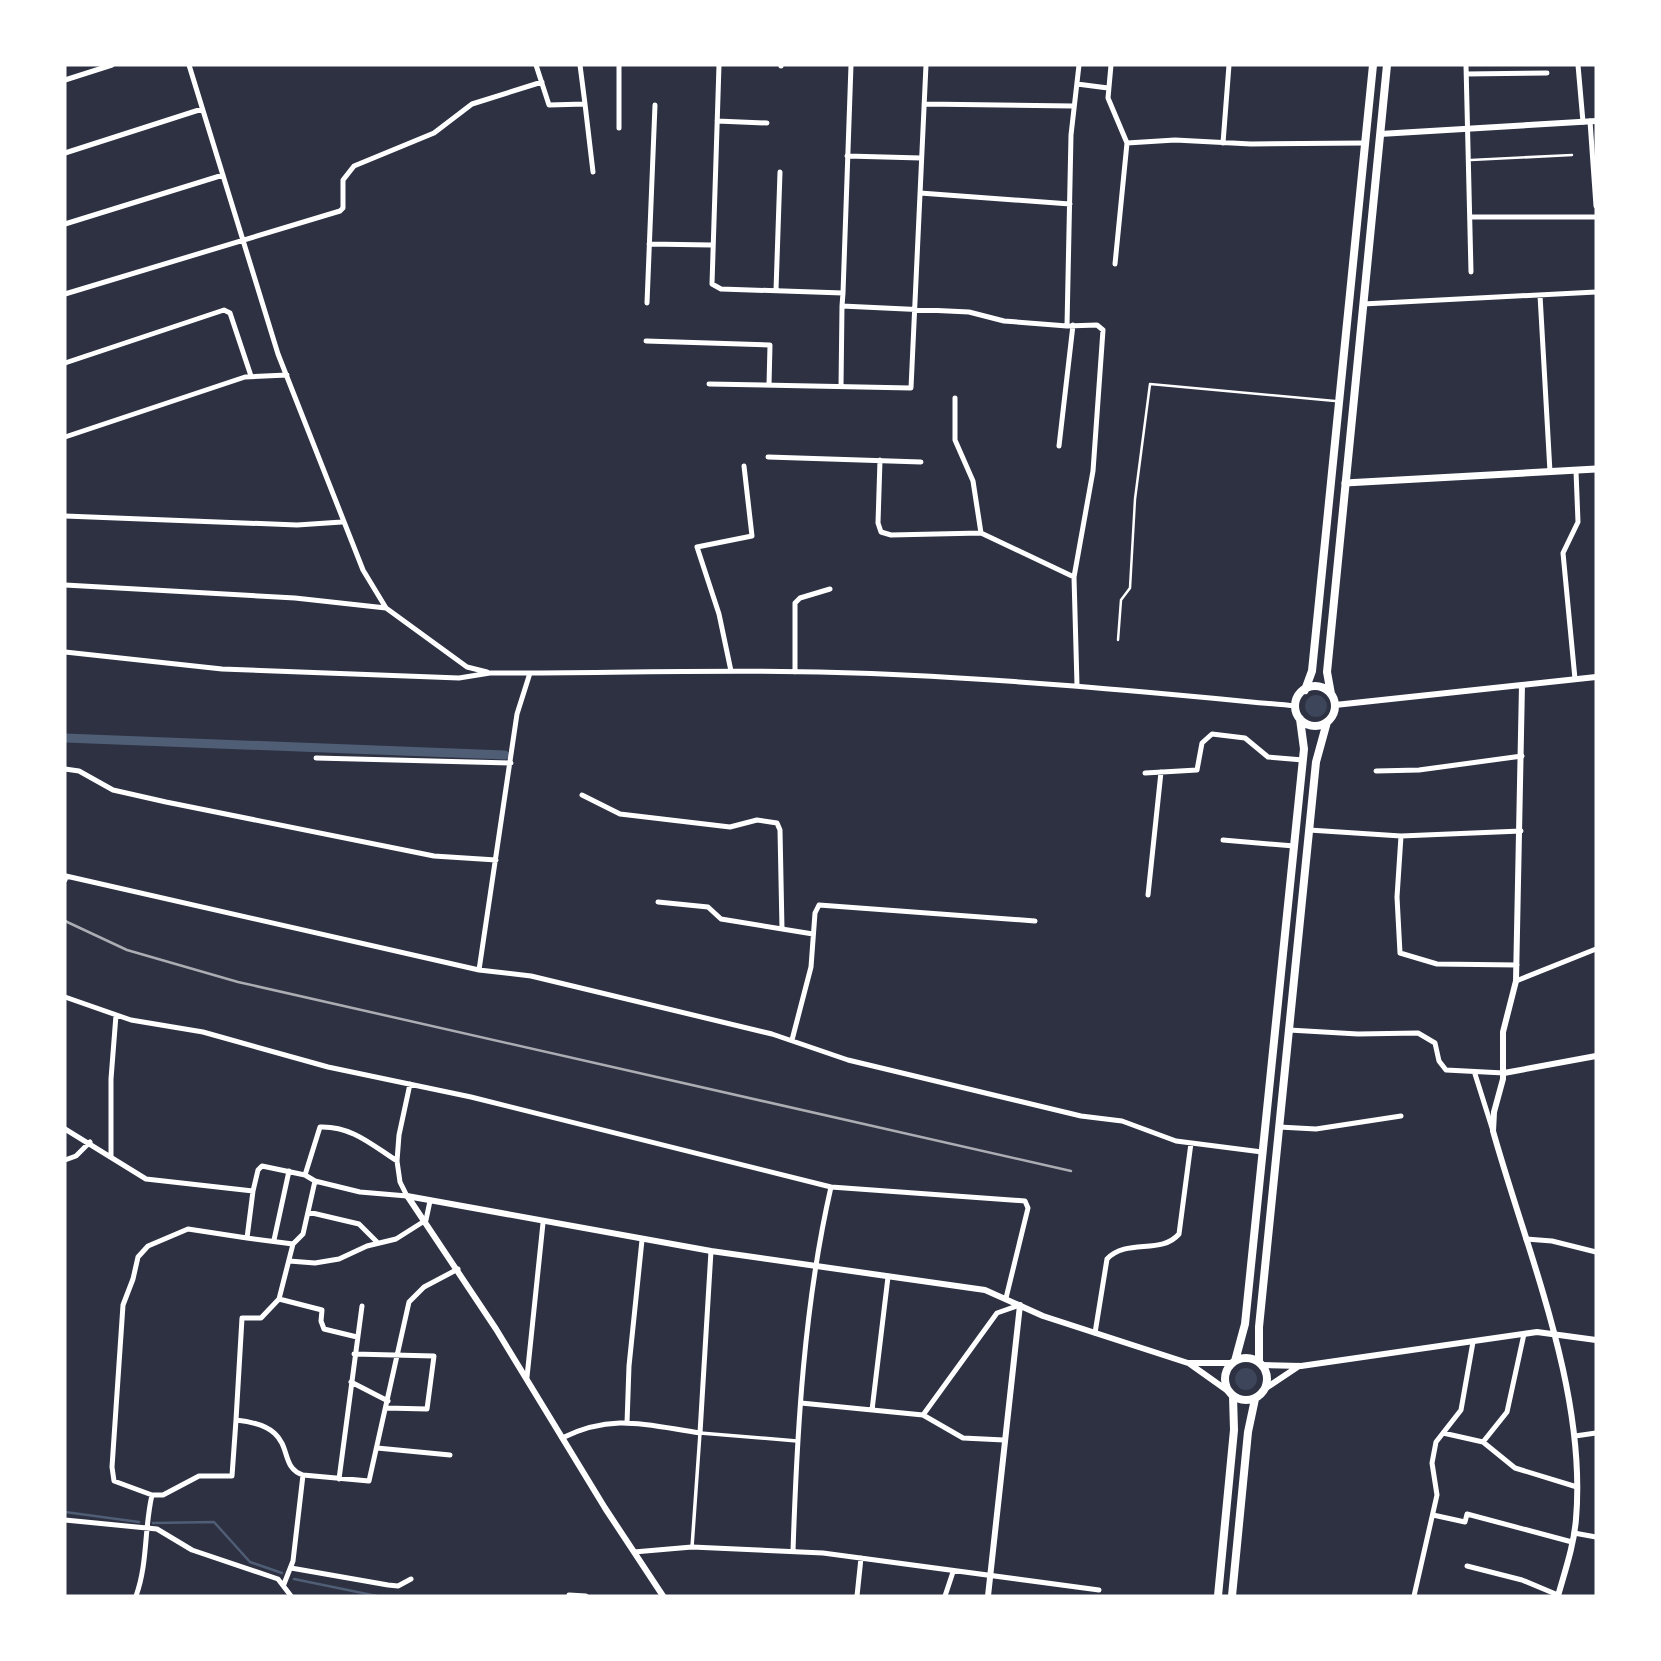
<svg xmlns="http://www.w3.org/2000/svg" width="1661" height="1661" font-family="'IBM Plex Sans',sans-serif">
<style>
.green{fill:#3c4559}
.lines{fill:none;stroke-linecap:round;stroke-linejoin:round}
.stream{stroke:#4f5d75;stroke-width:2.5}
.canal{stroke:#4f5d75;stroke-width:9}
.service{stroke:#fff;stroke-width:2.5}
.pedestrian{stroke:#fff;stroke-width:3.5}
.minor{stroke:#fff;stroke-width:5}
.tertiary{stroke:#fff;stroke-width:6}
.secondary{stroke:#fff;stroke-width:7}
.primary{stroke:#fff;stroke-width:8}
.rail{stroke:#abadb3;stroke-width:2.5}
</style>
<rect width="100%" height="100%" fill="#2d3142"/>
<path class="green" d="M1305 706a11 11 0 1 1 22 0a11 11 0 1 1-22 0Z
M1235 1379a11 11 0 1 1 22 0a11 11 0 1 1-22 0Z"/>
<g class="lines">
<path class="stream" d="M65 1512 139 1522
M153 1523 214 1522 250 1562 282 1573
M294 1579 377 1596"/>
<path class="canal" d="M65 738 505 755"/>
<path class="service" d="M1471 160 1572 155
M1118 640 1121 600 1130 588 1135 499 1150 384 1335 401"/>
<path class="pedestrian" d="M692 1547 700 1433 797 1441"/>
<path class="minor" d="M189 65 278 354 363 570 386 608 467 667 487 672
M536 65 549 105 585 104 593 172
M580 65 585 104
M619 65V128
M719 65 712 284 721 289 843 293 851 65
M1111 65 1108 98 1127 143 1175 140 1251 144 1365 143
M1466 65 1471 272
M1578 65 1583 122
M781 66V65
M1466 74 1547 73
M65 80 112 65
M1077 84 1108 88
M924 104 1073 106
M717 121 767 123
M1590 121 1596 206
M1223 143 1229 65
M65 153 202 109
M847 156 921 158
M920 193 1070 204
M1470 217H1596
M65 224 223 175
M649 244 711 245
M1115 264 1127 143
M776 290 780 172
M843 293 842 306 969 312 1004 321 1067 326 1071 135 1079 65
M65 294 340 211 343 208V180L354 166 434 133 472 104 542 82
M1540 295 1550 472
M647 303 655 105
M1363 304 1596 292
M1067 326 1097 325 1103 330 1093 471 1074 577 1077 685
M646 341 770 345 769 385
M65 363 224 310 230 313 251 376
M709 384 911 388 926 65
M841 387 842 306
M955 398V440L973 481 981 533
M65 437 245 377 287 375
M1059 446 1073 325
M768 457 921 462
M880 460 878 523 881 532 891 535 981 533 1074 577
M65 516 297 525 342 522
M65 585 295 598 386 608
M65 652 222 669 459 678 490 673C628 673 766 668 904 675 1035 681 1165 694 1296 706
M731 671 719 614 697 547 752 536 744 466
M795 672V603L800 598 830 589
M530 673 517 714 479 970 531 976 772 1034 848 1060 1081 1116 1122 1121 1176 1141 1262 1152
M1575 679 1563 553 1578 522 1576 471
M316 758 511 763
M65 769 79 771 113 790 166 802 434 856 496 860
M1376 771 1419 770 1522 756
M1145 773 1197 770 1202 743 1212 734 1245 738 1268 757 1303 760
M582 795 620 814 730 827 757 820 777 823 780 830 782 929
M1309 830 1401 836 1521 831
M1401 836 1397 897 1400 953 1437 964 1517 965
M1223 840 1294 846
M65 880 66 876 479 970
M1148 895 1161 772
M658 902 708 907 721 919 813 934
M1516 981 1596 949
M65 997 131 1020 203 1032 328 1067 471 1097 831 1187 1025 1201 1028 1208 1006 1298
M1289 1030 1358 1034 1418 1033 1435 1043 1439 1061 1446 1070 1504 1073
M792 1040 811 967 815 913 819 905 1035 921
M1475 1074 1493 1131
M1279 1127 1316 1129 1401 1116
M65 1129 146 1179 253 1191 258 1170 262 1166 305 1175 320 1127C352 1126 372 1145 397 1161L400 1182 407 1196
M111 1156V1079L116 1015
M65 1160 76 1156 90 1142
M397 1161 399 1135 410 1084
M315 1181 360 1192 407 1196
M253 1191 247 1238 293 1244 303 1234 315 1181 305 1175
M308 1212 359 1224 378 1243
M1526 1239 1552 1241 1596 1252
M274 1240 289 1171
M289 1261 315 1263 339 1259 367 1246 396 1239 426 1220 430 1201
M279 1299 322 1310 321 1321 324 1329 357 1337
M1095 1333 1107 1259C1127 1238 1161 1255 1179 1234L1191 1143
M354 1354 434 1356 427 1409 386 1408
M527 1377 543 1223
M351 1382 388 1401
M801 1403 923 1415 963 1438 1004 1440
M872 1410 888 1277
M923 1415 997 1313 1020 1305
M627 1423 629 1366 642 1240
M1443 1433 1483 1442 1515 1468 1577 1487
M1575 1436 1596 1433
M562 1438C613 1413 646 1425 700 1433L711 1251
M1483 1442 1507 1412 1524 1334
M377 1448 450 1455
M303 1475 369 1481 409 1302 424 1287 458 1269
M339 1479 362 1306
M152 1495H163L199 1476H232L236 1420
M1433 1515 1465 1522 1467 1514 1572 1542
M65 1520 157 1529 192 1550 278 1579 291 1596
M1574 1533 1596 1537
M793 1551C797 1430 804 1305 831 1187
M634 1552 692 1547 823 1553 1099 1590
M1467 1566 1522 1580 1558 1595
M291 1568 388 1585 398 1586 411 1579
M284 1584 293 1561 303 1475C273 1465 303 1427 236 1420L242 1318H261L279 1299 293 1244
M569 1595 586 1596
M136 1596C148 1563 144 1529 152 1495L114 1481 112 1467 123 1305 133 1279 138 1257 148 1246 188 1229 247 1238
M857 1596 861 1558
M945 1596 953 1572
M1414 1596 1437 1495 1432 1463 1436 1442 1461 1410 1473 1342"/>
<path class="tertiary" d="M1380 134 1596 121
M1522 685 1516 981 1503 1032V1079L1494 1112 1493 1131C1527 1252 1587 1391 1576 1519 1574 1545 1565 1571 1558 1596
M1335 705 1596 677
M1504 1073 1596 1056
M407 1196 711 1251 985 1290 1043 1316 1188 1363H1233
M408 1197 496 1329 605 1508 663 1596
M1190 1364 1228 1391
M1262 1365 1301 1366 1537 1332 1596 1340
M1266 1388 1299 1366
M988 1596 1020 1305"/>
<path class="secondary" d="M1345 483 1596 469"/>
<path class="primary" d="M1295 706a20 20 0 1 1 40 0a20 20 0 1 1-40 0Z
M1305 690 1312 671 1373 65
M1331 694 1327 672 1387 65
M1225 1379a21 21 0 1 1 42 0a21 21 0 1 1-42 0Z
M1235 1361 1245 1324 1304 749 1300 719
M1259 1362V1327L1316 762 1327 722
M1218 1596 1234 1430 1233 1396
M1232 1596 1248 1432 1255 1399"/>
<path class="rail" d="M65 921 127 950 238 982 1071 1171"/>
</g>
<rect width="1661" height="1661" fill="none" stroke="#ffffff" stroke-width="133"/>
</svg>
